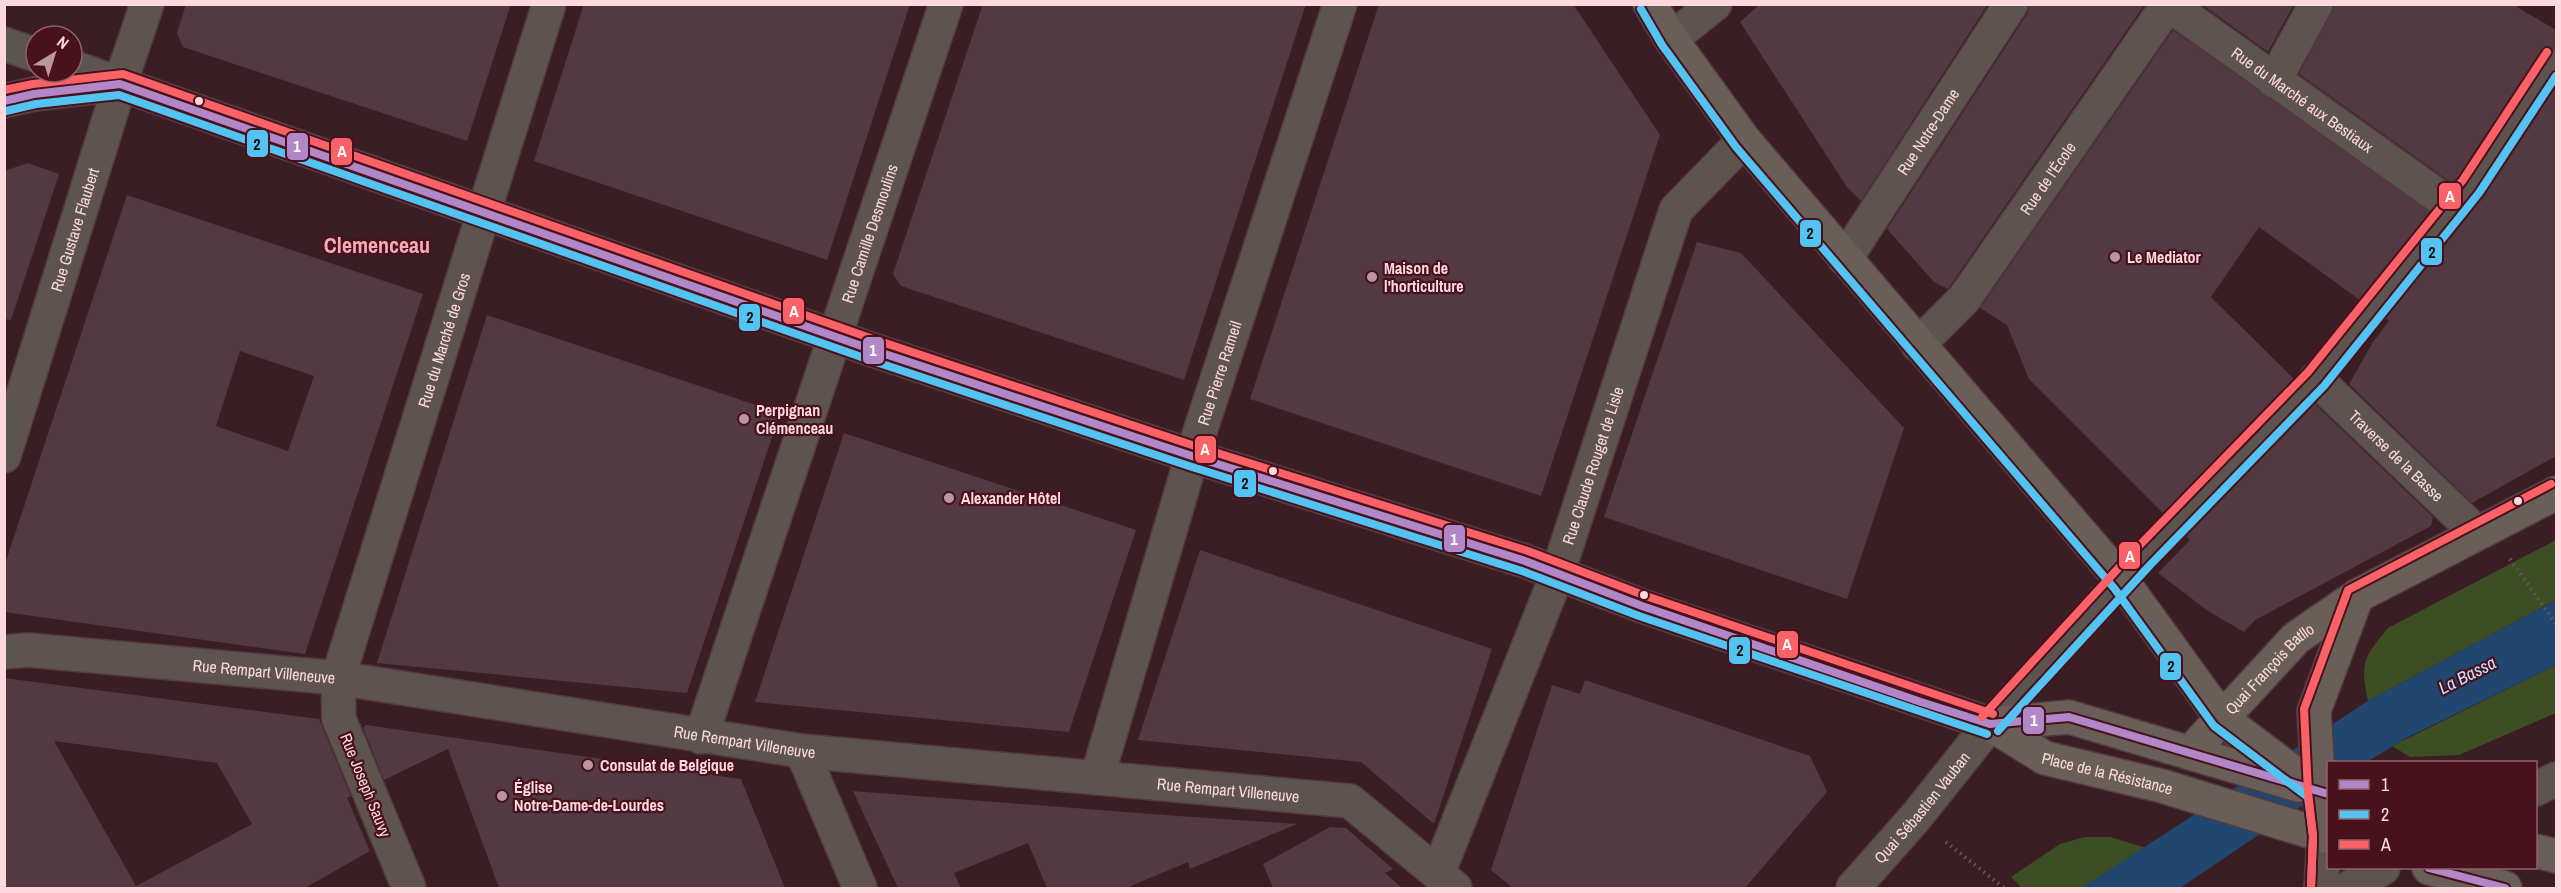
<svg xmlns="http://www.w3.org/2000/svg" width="2561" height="893" font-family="'Archivo Narrow',sans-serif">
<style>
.green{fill:#3d4e25}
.water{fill:#214770}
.building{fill:#523942;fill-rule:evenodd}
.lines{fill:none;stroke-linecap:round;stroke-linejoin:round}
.lane-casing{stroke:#543b3f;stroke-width:20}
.street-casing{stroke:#543b3f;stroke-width:36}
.secondary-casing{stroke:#543b3f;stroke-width:36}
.path{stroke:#665856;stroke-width:4;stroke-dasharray:1.5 4.5;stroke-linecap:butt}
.lane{stroke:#5e544f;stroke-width:16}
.street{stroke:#5e544f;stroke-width:33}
.secondary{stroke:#695f58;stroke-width:33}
.bus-1-casing{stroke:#48111d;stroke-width:12}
.bus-2-casing{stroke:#48111d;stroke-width:12}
.bus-3-casing{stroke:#48111d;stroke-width:12}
.bus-1{stroke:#b287c7;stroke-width:8}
.bus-2{stroke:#53c4f1;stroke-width:8}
.bus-3{stroke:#fa6267;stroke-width:8}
.bus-dot{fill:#fdd8dc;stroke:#48111d;stroke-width:2}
.poi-dot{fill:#b9979c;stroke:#48111d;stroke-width:2}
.labels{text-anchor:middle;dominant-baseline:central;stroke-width:4.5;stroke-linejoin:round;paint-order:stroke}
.street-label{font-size:16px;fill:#fdd8dc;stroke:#48111d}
.poi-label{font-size:16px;font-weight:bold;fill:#fdd8dc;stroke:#48111d;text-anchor:start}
.water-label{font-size:18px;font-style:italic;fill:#c8e1ff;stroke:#48111d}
.district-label{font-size:22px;font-weight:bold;fill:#f3adb6;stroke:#48111d}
.line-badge{stroke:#48111d;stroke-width:2}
.badge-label{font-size:16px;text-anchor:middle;font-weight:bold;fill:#fff}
.pale-badge-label{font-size:16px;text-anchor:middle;font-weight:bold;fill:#111}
</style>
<rect width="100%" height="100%" fill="#3b1e24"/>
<path class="green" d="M2556 540V600L2368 701C2360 664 2363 658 2388 628Z
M2556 665V713L2459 755 2410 757 2392 746Z
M2085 837H2110L2146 848 2082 888H2022L2011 877 2060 844Z"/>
<path class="water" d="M2556 600V665L2406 738 2367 762H2328V788L2180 888H2082L2368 701Z"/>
<path class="building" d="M186 4H511L467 141 183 47 177 33Z
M584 4H910L827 260 534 161Z
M983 4H1306L1184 380 901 286 893 274Z
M1379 4H1573L1660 135 1541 496 1250 399Z
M1760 4H1988L1861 201 1847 187 1740 22Z
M2030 4H2145L1948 289 1934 282 1887 229 2027 14Z
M2201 4H2294L2268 52Z
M2335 4H2512L2556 30V48L2547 52 2455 189 2449 181 2299 74Z
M2173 30 2435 214 2364 303 2259 227 2211 297 2298 383 2167 517 2029 379 2007 325 1980 308Z
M2556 76V456L2472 503 2349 384 2373 342 2389 321 2381 315 2480 192Z
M28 163 59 174 11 320 4 319V171Z
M127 195 423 294 305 654 4 612V567ZM240 351 314 376 288 451 216 426Z
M1697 242 1741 253 1904 428 1847 599 1604 517Z
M487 315 780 413 687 693 377 663Z
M2311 400 2433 517 2431 526 2255 620 2244 632 2208 611 2158 573 2190 540 2182 532Z
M844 433 1136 530 1069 732 755 702Z
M1200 550 1492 649 1434 824 1361 762 1138 740Z
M4 678 319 719 351 796 347 798 370 851 305 888H4ZM54 741 217 763 252 824 136 886Z
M1585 680 1810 756 1827 792 1745 888H1513L1491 870 1552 685 1580 694Z
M366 725 741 779 785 888H499L448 749 384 780 363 728Z
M853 791 1178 816 1297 824 1190 869 1188 862 1126 888H1047L1028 843 954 873 961 888H898Z
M1330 827 1346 828 1393 869 1385 873 1402 888H1273L1263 864Z"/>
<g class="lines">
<defs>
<path id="lane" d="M1993 721 2143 557 2316 379 2471 186 2556 58"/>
<g id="street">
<path id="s1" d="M2168 4 2438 196"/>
<path d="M1671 39 1715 4"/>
<path d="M4 44 36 55"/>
<path d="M72 67 120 84"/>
<path d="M2274 81 2316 4"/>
<path id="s2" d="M1845 259 2011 4"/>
<path id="s3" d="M1918 345 1964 299 2167 6"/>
<path id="s4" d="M2316 379 2477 533"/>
<path id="s5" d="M4 456 120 84 147 4"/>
<path id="s6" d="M4 652 28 650 338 678 802 751 1350 801 1455 888"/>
<path id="s7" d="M701 737 946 4"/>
<path d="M802 751 860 888"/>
<path id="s8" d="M1097 778 1192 456 1340 4"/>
<path d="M2536 789 2556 779"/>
<path id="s9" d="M1438 873 1557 575 1676 210 1744 140"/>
<path id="s10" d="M409 888 339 719 338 678 549 4"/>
<path id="s11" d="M1853 888 1915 818 1990 724"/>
<path d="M2321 888 2324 836"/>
<path d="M2349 888 2383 868"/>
</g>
<g id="secondary">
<path d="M1650 4 1671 39 1744 140 2122 581 2222 719 2318 791"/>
<path id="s12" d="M4 101 34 94 120 84 870 349 1192 456 1525 561 1642 606 1990 724 2045 758 2162 786 2328 837"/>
<path d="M1990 724 2069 717 2298 785"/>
<path id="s13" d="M2190 753 2296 638 2357 596 2556 493"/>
<path d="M2320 805 2314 711 2357 596"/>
<path d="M2536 851 2556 856"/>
<path d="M2429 868 2505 888"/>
</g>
</defs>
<use href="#lane" class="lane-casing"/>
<use href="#street" class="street-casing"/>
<use href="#secondary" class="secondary-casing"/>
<path class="path" d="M2510 559 2556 624
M1946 842 2004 888"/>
<use href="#lane" class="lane"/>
<use href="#street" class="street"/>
<use href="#secondary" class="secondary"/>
<defs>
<path id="bus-1" d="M4 101 34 94 120 84 870 349 1192 456 1525 561 1642 606 1921 702 1990 724 2069 717 2328 794
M2429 868 2505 888"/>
<path id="bus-2" d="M1641 9 1662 45 1736 147 2114 588 2214 726 2308 797 2313 836 2311 887
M6 111 36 104 119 95 867 359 1189 466 1522 571 1639 616 1987 734
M1998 731 2151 564 2324 386 2479 193 2556 76"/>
<path id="bus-3" d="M4 90 33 84 123 74 873 339 1195 446 1528 551 1646 596 1993 714
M1982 717 2135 550 2308 372 2463 180 2547 52
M2311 887 2313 836 2308 792 2304 709 2348 590 2551 484"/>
</defs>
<use href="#bus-1" class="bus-1-casing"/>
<use href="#bus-2" class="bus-2-casing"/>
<use href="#bus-3" class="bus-3-casing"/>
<use href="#bus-1" class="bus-1"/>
<use href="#bus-2" class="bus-2"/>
<use href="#bus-3" class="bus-3"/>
</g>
<g class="bus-dot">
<circle cx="199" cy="101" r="5"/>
<circle cx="1273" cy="471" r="5"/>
<circle cx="2518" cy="501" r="5"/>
<circle cx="1644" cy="595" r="5"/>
</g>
<g class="poi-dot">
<circle cx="2115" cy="257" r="6"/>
<circle cx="1372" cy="277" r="6"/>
<circle cx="744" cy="419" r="6"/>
<circle cx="949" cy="498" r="6"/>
<circle cx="588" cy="765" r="6"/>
<circle cx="502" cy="796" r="6"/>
</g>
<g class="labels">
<g class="street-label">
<text stroke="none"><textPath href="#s1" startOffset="165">Rue du Marché aux Bestiaux</textPath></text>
<text stroke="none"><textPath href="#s2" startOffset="152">Rue Notre-Dame</textPath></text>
<text stroke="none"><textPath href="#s3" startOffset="212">Rue de l'École</textPath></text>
<text stroke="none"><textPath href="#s5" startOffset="237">Rue Gustave Flaubert</textPath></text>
<text stroke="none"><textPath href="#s7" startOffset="531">Rue Camille Desmoulins</textPath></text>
<text stroke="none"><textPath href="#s10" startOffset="578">Rue du Marché de Gros</textPath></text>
<text stroke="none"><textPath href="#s8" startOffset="423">Rue Pierre Rameil</textPath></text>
<text stroke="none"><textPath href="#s4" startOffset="111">Traverse de la Basse</textPath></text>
<text stroke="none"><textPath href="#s9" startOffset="436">Rue Claude Rouget de Lisle</textPath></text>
<text stroke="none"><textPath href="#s6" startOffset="261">Rue Rempart Villeneuve</textPath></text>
<text stroke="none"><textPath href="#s13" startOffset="116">Quai François Batllo</textPath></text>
<text stroke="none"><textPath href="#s6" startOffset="747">Rue Rempart Villeneuve</textPath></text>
<text stroke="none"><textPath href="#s12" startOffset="2223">Place de la Résistance</textPath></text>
<text transform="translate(366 785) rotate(68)">Rue Joseph Sauvy</text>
<text stroke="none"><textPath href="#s6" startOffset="1233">Rue Rempart Villeneuve</textPath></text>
<text stroke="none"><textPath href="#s11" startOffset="106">Quai Sébastien Vauban</textPath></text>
</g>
<g class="poi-label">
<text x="2127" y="257">Le Mediator</text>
<text x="1384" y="268">Maison de<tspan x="1384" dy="18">l'horticulture</tspan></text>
<text x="756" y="410">Perpignan<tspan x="756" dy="18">Clémenceau</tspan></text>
<text x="961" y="498">Alexander Hôtel</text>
<text x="600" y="765">Consulat de Belgique</text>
<text x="514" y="787">Église<tspan x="514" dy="18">Notre-Dame-de-Lourdes</tspan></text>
</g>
<g class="water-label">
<text transform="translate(2467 675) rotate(-27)">La Bassa</text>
</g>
<g class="district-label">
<text x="377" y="245">Clemenceau</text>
</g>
</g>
<g class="line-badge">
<rect x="246" y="129" width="23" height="29" rx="6" fill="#53c4f1"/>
<rect x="286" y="132" width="23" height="29" rx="6" fill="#b287c7"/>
<rect x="330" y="137" width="23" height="29" rx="6" fill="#fa6267"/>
<rect x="2438" y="182" width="24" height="28" rx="6" fill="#fa6267"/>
<rect x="1799" y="219" width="23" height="29" rx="6" fill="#53c4f1"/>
<rect x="2420" y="237" width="23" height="29" rx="6" fill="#53c4f1"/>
<rect x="782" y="297" width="23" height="28" rx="6" fill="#fa6267"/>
<rect x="738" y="303" width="23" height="29" rx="6" fill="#53c4f1"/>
<rect x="862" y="336" width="23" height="29" rx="6" fill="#b287c7"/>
<rect x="1194" y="435" width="23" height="29" rx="6" fill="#fa6267"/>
<rect x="1233" y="469" width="24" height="29" rx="6" fill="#53c4f1"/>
<rect x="1443" y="524" width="23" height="29" rx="6" fill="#b287c7"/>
<rect x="2118" y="541" width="23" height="29" rx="6" fill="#fa6267"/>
<rect x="1776" y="630" width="23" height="29" rx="6" fill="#fa6267"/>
<rect x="1728" y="636" width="23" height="29" rx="6" fill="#53c4f1"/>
<rect x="2159" y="652" width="23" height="29" rx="6" fill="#53c4f1"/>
<rect x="2022" y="706" width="23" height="29" rx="6" fill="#b287c7"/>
</g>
<g class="badge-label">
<text x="297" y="152">1</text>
<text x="342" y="157">A</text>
<text x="2450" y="202">A</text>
<text x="794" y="317">A</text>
<text x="873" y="356">1</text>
<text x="1205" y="455">A</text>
<text x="1454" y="545">1</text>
<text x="2130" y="562">A</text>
<text x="1787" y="650">A</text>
<text x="2034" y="726">1</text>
</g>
<g class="pale-badge-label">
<text x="257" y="150">2</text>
<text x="1810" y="239">2</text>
<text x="2432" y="258">2</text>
<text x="750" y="323">2</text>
<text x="1245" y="489">2</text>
<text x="1740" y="656">2</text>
<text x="2171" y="672">2</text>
</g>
<rect width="2561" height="893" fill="none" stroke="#fdd8dc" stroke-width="12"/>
<rect x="2327" y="761" width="210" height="108" fill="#48111d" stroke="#906169" stroke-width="1.5"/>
<rect x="2339" y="780" width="30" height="9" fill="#b287c7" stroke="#906169" stroke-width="1.5"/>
<text x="2381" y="791" font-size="18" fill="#fdd8dc">1</text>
<rect x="2339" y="810" width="30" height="9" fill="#53c4f1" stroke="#906169" stroke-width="1.5"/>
<text x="2381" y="821" font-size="18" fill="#fdd8dc">2</text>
<rect x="2339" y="840" width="30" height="9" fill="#fa6267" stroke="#906169" stroke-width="1.5"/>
<text x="2381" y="851" font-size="18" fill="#fdd8dc">A</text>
<g transform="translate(54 54) rotate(38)"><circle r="28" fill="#48111d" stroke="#906169" stroke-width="1.5"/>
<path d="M0-4.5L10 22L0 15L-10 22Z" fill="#b9979c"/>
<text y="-9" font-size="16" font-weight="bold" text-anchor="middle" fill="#fdd8dc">N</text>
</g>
</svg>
